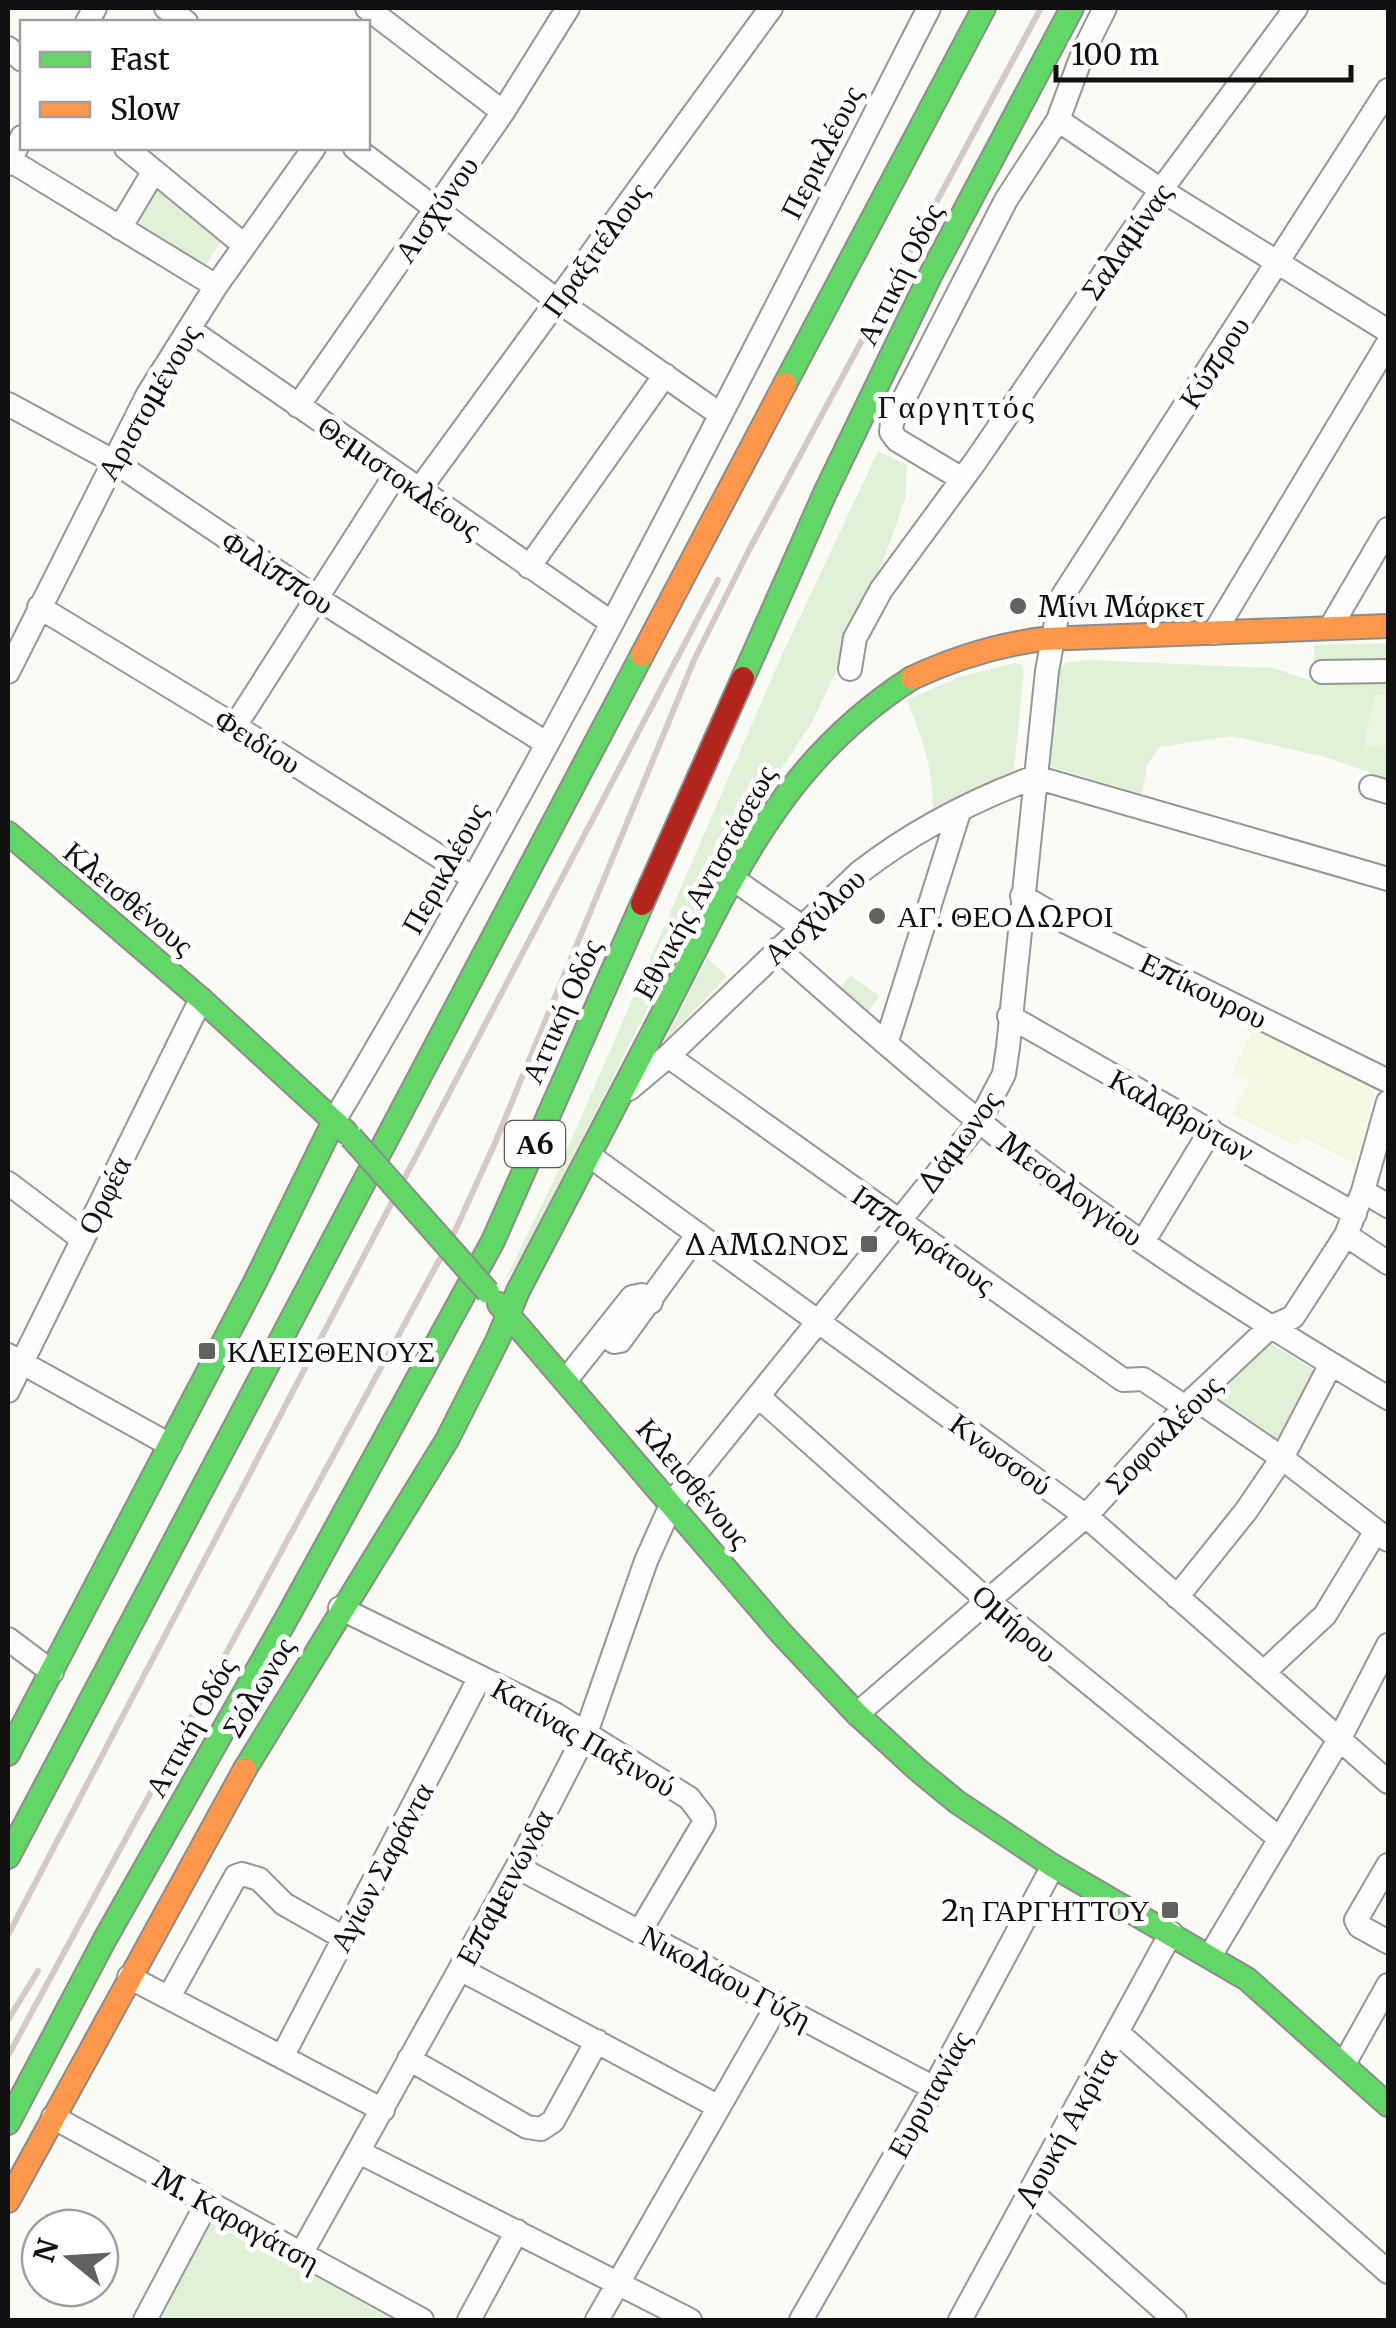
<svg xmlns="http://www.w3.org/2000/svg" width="1396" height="2328" font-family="Merriweather,serif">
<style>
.farmland{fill:#f5f7e3}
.green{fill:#e1f1d7}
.pitch{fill:#ebf4e1}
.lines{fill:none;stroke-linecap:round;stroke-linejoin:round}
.street-casing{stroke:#969694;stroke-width:26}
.fast-casing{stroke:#8c8c8a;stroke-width:26}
.slow-casing{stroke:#8c8c8a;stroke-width:26}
.jam-casing{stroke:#8c8c8a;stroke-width:26}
.street{stroke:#fefefe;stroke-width:22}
.fast{stroke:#63d668;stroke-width:22}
.slow{stroke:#ff974d;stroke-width:22}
.jam{stroke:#b3261e;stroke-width:22}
.rail{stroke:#d7c9c6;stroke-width:6}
.fast-bridge-casing{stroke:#8c8c8a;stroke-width:26;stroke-linecap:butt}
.fast-bridge{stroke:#63d668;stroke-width:22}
.poi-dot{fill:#626260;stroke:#fff;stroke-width:4}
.labels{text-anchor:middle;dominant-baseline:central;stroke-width:10;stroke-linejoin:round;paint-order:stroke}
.shield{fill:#fff;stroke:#585858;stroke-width:2.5}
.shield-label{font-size:28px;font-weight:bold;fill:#101010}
.street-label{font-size:30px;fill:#101010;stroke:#fff}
.poi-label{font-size:30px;fill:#101010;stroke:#fff;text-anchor:start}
.neighbourhood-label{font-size:32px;letter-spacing:2.5px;fill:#101010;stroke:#fff}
</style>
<rect width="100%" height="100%" fill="#fbfbf6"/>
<path class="farmland" d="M1255 1026 1376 1086 1355 1164 1302 1137 1297 1146 1232 1114 1249 1081 1232 1073Z"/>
<path class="green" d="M154 182 222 240 205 266 130 222Z
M878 451 907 465 905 500 864 613 812 722 721 862 524 1255 504 1282 552 1184 781 657Z
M1388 643V659L1314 661V645Z
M1088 660 1274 668 1312 681 1388 679V779L1325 757 1232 736 1160 747 1147 765 1142 794 1045 765 1059 669 1066 663Z
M1015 663 1022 665 1024 671 1014 770 933 809C932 765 923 740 907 700L959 677Z
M707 958 727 976 664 1042Z
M850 975 880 996 867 1013 839 990Z
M1265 1340 1319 1373 1280 1447 1208 1395Z
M207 2217 394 2320H154Z"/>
<path class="pitch" d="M1375 694H1388V745L1364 746Z"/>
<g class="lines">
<defs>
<path id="street" d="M166 8 186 22
M367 8 503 112
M87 22 95 8
M8 48 22 60
M1058 120 1161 190 1388 331
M126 148 244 245
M355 148 558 301 721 415
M8 159 216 286
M8 164 22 137
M120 228 154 171
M190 330 612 623
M8 404 113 461 315 597 546 743
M298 406 503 112 568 8
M962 479 897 440 891 432 892 422 1006 200 1058 120 1084 50 1105 8
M419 490 771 8
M529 567 665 375
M39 607 235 726 473 878
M1330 628 1388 529
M1214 633 1388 343
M850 669 855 638 881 590 975 462 1161 190 1296 8
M8 672 148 394 216 286 314 148
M1322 672 1388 671
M235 726 396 474
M1035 777 1388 879
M1371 787 1388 792
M733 879 802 927
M1022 896 1064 921 1388 1081
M778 949C844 1007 911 1067 980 1122 1108 1225 1247 1314 1388 1398
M1009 1016 1355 1214
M887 1041 959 812
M668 1056 1123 1380 1143 1379 1185 1407
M629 1089 668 1056 860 872C913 831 973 800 1035 777
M334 1121C549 759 738 382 929 8
M590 1156 1086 1516 1388 1782
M8 1183 82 1239
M1363 1191 1388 1206
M1346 1235 1388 1263
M1143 1242 1211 1130
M604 1334 614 1342 620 1341 698 1234
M8 1355 170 1445
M566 1380 632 1297 642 1295 651 1302
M8 1391 201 999
M759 1397 987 1600 1280 1839
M1194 1398 1282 1458 1388 1540
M1177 1597 1246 1511 1282 1458 1331 1364
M340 1608 555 1714 689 1798 703 1816 704 1823 640 1931
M8 1639 52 1672
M1264 1672 1325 1615 1376 1531
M857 1714 1086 1516 1185 1407 1269 1328 1293 1317 1346 1235 1363 1191 1388 1102
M1388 1865 1356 1920 1359 1926 1388 1942
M517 1867 934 2088
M1210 1956 1340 1738 1388 1645
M460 1969 719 2107
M129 1977 383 2110
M169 1997 236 1876 242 1874 259 1879 284 1904 344 1938
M1118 2033 1388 2272
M282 2057 480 1677
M409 2059 527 2127 541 2129 553 2121 597 2041
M1344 2064 1388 1985
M53 2117 422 2320
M359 2152 690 2320
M1031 2192 1175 2320
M301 2254 517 1867 586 1733 646 1561 672 1503 979 1122 1004 1074 1008 1047 1047 671 1060 600 1388 90
M145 2320 207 2203
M469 2320 517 2231
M597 2320 778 2004
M801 2320 934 2088 1053 1866
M960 2320 1171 1933"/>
<path id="fast" d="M785 384 984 8
M743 678 825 493 930 276 1072 8
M8 833 201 999 346 1132
M499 1304 780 1632 857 1714 918 1770 957 1802 1053 1866 1247 1979 1388 2105
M8 1754 256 1280 334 1121
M245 1769 447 1440 498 1339 518 1291C566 1199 614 1107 662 1015 732 880 779 763 912 678
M8 1857 642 655
M8 2123 105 1939 289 1614 493 1241 642 904"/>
<path id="slow" d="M642 655 785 384
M912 678C955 658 996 645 1043 639L1388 626
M8 2201 245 1769"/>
<path id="jam" d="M642 904 743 678"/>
</defs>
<use href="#street" class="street-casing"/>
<use href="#fast" class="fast-casing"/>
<use href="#slow" class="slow-casing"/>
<use href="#jam" class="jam-casing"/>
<use href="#street" class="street"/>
<use href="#fast" class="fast"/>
<use href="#slow" class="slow"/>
<use href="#jam" class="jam"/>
<path class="rail" d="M8 1935 718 580
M8 2020 38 1971
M8 2056 455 1231 495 1143 695 658 749 550 1041 8"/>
<defs>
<path id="fast-bridge" d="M351 1137 488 1292"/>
</defs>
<use href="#fast-bridge" class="fast-bridge-casing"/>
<use href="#fast-bridge" class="fast-bridge"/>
</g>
<g class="poi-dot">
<circle cx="1018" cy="606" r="10"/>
<circle cx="877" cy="916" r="10"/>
<rect x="859" y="1234" width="20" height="20" rx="5"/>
<rect x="197" y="1341" width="20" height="20" rx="5"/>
<rect x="1160" y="1900" width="20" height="20" rx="5"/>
</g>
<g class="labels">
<rect class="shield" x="505" y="1121" width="60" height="46" rx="8"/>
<g class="shield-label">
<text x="535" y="1144">Α6</text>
</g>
<g class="street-label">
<text transform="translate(821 152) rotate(-63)">Περικλέους</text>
<text transform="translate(436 209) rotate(-55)">Αισχύνου</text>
<text transform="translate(1126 241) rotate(-55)">Σαλαμίνας</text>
<text transform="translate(595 249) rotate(-54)">Πραξιτέλους</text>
<text transform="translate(899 274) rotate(-63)">Αττική Οδός</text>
<text transform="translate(1214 362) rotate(-57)">Κύπρου</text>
<text transform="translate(148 402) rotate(-60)">Αριστομένους</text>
<text transform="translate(400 477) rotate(35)">Θεμιστοκλέους</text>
<text transform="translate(278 572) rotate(33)">Φιλίππου</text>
<text transform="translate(258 741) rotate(32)">Φειδίου</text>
<text transform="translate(444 868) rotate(-61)">Περικλέους</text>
<text transform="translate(704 882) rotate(-61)">Εθνικής Αντιστάσεως</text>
<text transform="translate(129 898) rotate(40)">Κλεισθένους</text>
<text transform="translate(814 916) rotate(-43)">Αισχύλου</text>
<text transform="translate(1204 990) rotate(26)">Επίκουρου</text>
<text transform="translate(561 1011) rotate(-66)">Αττική Οδός</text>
<text transform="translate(1182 1115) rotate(29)">Καλαβρύτων</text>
<text transform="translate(958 1142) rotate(-54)">Δάμωνος</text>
<text transform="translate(1071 1189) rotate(36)">Μεσολογγίου</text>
<text transform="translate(104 1195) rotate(-64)">Ορφέα</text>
<text transform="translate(924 1239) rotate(35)">Ιπποκράτους</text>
<text transform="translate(1163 1434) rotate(-46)">Σοφοκλέους</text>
<text transform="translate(1001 1454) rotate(36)">Κνωσσού</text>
<text transform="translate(694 1483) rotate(50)">Κλεισθένους</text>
<text transform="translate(1015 1623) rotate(41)">Ομήρου</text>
<text transform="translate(258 1687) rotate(-59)">Σόλωνος</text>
<text transform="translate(190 1727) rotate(-61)">Αττική Οδός</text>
<text transform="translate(584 1737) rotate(30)">Κατίνας Παξινού</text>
<text transform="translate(381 1867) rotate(-62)">Αγίων Σαράντα</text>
<text transform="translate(504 1887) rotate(-62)">Επαμεινώνδα</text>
<text transform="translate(726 1977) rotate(28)">Νικολάου Γύζη</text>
<text transform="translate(929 2094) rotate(-61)">Ευρυτανίας</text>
<text transform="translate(1066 2127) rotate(-61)">Λουκή Ακρίτα</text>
<text transform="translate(237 2219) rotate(29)">Μ. Καραγάτση</text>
</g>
<g class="poi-label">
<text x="1038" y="606">Μίνι Μάρκετ</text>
<text x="897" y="916">ΑΓ. ΘΕΟΔΩΡΟΙ</text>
<text x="849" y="1244" text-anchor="end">ΔΑΜΩΝΟΣ</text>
<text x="227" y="1351">ΚΛΕΙΣΘΕΝΟΥΣ</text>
<text x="1150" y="1910" text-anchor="end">2η ΓΑΡΓΗΤΤΟΥ</text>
</g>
<g class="neighbourhood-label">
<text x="957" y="407">Γαργηττός</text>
</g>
</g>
<rect width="1396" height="2328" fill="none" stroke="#101010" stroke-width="20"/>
<rect x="20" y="20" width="350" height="130" fill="#ffffff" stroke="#9f9f9f" stroke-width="2.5"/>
<rect x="40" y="52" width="50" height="15" fill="#63d668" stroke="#9f9f9f" stroke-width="2.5"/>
<text x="110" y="70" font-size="30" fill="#101010">Fast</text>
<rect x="40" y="102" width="50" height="15" fill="#ff974d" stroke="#9f9f9f" stroke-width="2.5"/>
<text x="110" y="120" font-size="30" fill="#101010">Slow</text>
<g transform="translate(70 2258) rotate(288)"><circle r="48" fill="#ffffff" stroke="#9f9f9f" stroke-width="2.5"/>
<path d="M0-8L18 38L0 25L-18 38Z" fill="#626260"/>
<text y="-15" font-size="28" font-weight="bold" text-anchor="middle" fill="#101010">N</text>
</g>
<path d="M1056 65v15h295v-15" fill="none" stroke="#101010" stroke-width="5"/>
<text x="1071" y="65" font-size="30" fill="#101010" stroke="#ffffff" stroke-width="8" paint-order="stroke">100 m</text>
</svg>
